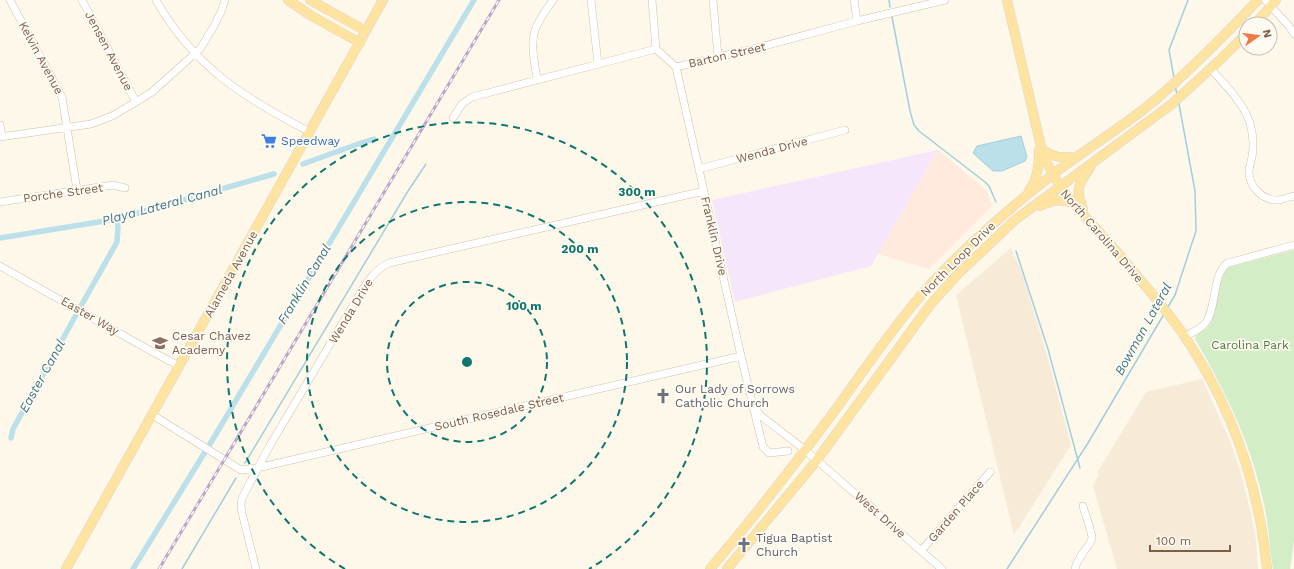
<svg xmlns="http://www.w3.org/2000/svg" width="1294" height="569" font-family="'Work Sans',sans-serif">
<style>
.residential{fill:#f7ead7}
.commercial{fill:#ffeadd}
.education{fill:#f5e6fb}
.green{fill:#d3eec6}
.water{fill:#bbe0ea;stroke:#a1cfdd}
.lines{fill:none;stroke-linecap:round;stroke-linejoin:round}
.stream{stroke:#a1cfdd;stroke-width:1.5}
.canal{stroke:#bbe0ea;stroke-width:5.5}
.minor-casing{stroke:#d3c0ad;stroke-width:8}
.major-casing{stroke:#ddd5d0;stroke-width:10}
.minor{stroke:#fff;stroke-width:7}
.major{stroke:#ffe3a0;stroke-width:9}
.rail-casing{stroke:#bca5cb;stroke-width:3}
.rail{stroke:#fffbf2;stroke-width:1.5;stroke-dasharray:4.5;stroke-linecap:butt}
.ring{fill:none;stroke:#0f766e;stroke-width:2;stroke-dasharray:7 5}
.labels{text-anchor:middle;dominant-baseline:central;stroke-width:3.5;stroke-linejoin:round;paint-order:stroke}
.street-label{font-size:12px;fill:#7c5f4a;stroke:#fffbf2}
.shop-label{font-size:12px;fill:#366cbe;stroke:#fffbf2;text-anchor:start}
.education-label{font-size:12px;fill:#785e54;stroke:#fffbf2;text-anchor:start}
.park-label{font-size:12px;fill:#4c7c3d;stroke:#fffbf2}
.worship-label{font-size:12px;fill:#5b616d;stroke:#fffbf2;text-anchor:start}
.water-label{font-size:13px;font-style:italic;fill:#3e778a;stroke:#fffbf2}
.centre{fill:#0f766e;stroke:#fffbf2;stroke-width:2}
.ring-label{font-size:12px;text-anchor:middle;font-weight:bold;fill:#0f766e;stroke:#fffbf2;stroke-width:3.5;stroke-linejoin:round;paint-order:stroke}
</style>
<rect width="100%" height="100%" fill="#fef8ea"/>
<path class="residential" d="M1011 248 1022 273 1047 355 1071 445 1014 535 956 295Z
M1202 379 1230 441 1240 470 1251 514 1256 540 1258 569H1117L1093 486 1099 475 1097 473 1146 392Z"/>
<path class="commercial" d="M938 150 987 191 992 206 929 269 878 254Z"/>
<path class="education" d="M938 150 871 266 735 302 712 200Z"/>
<path class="green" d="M1294 250V541L1290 569H1273C1270 551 1269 532 1266 514 1255 452 1227 393 1195 339L1196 335 1207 328 1211 322 1221 275 1225 268Z"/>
<path class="water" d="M1021 136 1027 157 1025 161 1002 171H993L973 153 977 146Z"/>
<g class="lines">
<path class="stream" d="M889 0 890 7
M892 17 910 111 914 125 919 131 985 182 989 186 996 202
M1174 78 1169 50 1188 0
M1175 86 1177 94
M1016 251 1048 349 1080 468
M1168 307 1175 295 1196 231 1195 191 1179 104
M245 463 408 191 426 164
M182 569 236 478
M1007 569 1088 443 1164 314"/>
<path class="canal" d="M303 164 358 144 374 139
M0 238 117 219 274 174
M81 306 117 242 118 226 117 219
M11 438 13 429 76 315
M133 569 213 439 474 0"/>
<defs>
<path id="minor" d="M10 0 62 97 77 190
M82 0 136 102
M156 0C193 66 244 98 310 132
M591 0 598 64
M652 0 656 49
M713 0 718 57
M854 0 857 21
M1265 0 1289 26 1294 34
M656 49 676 67
M676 67 741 356 763 447 769 453 788 451
M676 67 749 50 857 21 945 0
M1211 69C1225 85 1243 102 1250 123 1253 134 1254 146 1252 157 1251 162 1249 166 1249 172 1249 187 1263 201 1279 200 1284 199 1289 197 1294 196
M537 79C535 64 530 45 535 30 539 19 547 9 553 0
M453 118 462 104 472 97 656 49
M0 125 2 137
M0 137 91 124 112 116 136 102 152 92 200 49 214 26 221 12 225 0
M699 169 845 130
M0 202 113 185 125 188
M0 266 151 351 179 366
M1185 336C1192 333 1201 329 1206 322 1217 307 1212 273 1228 263L1294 245
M754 407 761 416 805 450 942 569
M151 414 241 470 257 468 741 356
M921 551 990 472
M256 569 242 513 241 505 242 498 269 447 355 302C365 286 372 271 389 263L704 191
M1075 569C1077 557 1091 545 1092 538 1092 532 1085 514 1083 506"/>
<path id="major" d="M288 0 310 15 360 43
M310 0 366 31
M1007 0 1042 151C1056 192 1095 225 1123 259 1144 285 1167 310 1185 337 1232 407 1259 486 1267 569
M1255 24 1276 0
M1041 148C1053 158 1062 158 1077 157
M1029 191C1038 178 1039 165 1039 150
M1040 206C1053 200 1062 198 1075 204
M1083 209C1075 187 1078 186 1091 166
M66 569 383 0
M710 569C754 517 795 464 836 409 872 359 908 305 952 262 984 231 1017 202 1052 175 1083 151 1118 130 1149 105 1188 73 1223 37 1258 0
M727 569 817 460 930 305 959 273 1015 220 1172 104 1220 60 1246 34"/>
</defs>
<use href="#minor" class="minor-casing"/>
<use href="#major" class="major-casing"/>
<use href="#minor" class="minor"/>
<use href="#major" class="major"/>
<defs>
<path id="rail" d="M159 569 499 0"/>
</defs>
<use href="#rail" class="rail-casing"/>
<use href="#rail" class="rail"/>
</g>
<g class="ring">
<circle cx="467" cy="362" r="80"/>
<circle cx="467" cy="362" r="160"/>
<path d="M345 569A240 240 0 1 1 589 569"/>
</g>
<defs>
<symbol id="supermarket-bare" viewBox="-9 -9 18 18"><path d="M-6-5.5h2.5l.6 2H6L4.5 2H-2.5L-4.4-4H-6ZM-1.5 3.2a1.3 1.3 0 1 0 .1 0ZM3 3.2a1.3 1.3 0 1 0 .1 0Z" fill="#3f7fe0" stroke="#fffbf2" stroke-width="2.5" paint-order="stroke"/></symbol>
<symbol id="school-bare" viewBox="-9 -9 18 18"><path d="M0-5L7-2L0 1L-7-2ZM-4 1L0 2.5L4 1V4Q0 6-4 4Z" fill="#8d6e63" stroke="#fffbf2" stroke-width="2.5" paint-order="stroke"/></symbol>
<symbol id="church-bare" viewBox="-9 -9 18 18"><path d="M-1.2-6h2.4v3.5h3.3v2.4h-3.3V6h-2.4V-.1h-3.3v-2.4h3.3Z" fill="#6b7280" stroke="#fffbf2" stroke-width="2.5" paint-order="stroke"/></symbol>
</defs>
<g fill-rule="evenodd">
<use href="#supermarket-bare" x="258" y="130" width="22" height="22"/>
<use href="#school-bare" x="149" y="332" width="22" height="22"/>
<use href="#church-bare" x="652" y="385" width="22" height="22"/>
<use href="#church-bare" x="733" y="534" width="22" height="22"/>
</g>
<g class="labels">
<g class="street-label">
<text transform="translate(109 51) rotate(62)">Jensen Avenue</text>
<text transform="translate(727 55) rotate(-13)">Barton Street</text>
<text transform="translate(41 58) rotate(62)">Kelvin Avenue</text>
<text transform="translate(772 150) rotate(-15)">Wenda Drive</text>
<text transform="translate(63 193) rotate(-8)">Porche Street</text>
<text transform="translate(714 236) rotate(77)">Franklin Drive</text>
<text transform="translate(1102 236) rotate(49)">North Carolina Drive</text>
<text transform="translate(958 259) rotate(-45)">North Loop Drive</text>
<text transform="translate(231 274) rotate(-61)">Alameda Avenue</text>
<text transform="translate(351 311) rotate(-59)">Wenda Drive</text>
<text transform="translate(90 316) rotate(30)">Easter Way</text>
<text transform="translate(499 412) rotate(-13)">South Rosedale Street</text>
<text transform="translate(956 511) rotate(-49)">Garden Place</text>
<text transform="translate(880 515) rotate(41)">West Drive</text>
</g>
<g class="shop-label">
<text x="281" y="141">Speedway</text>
</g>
<g class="education-label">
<text x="172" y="336">Cesar Chavez<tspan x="172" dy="14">Academy</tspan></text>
</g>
<g class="park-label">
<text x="1250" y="345">Carolina Park</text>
</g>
<g class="worship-label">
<text x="675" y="389">Our Lady of Sorrows<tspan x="675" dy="14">Catholic Church</tspan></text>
<text x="756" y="538">Tigua Baptist<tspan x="756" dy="14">Church</tspan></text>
</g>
<g class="water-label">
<text transform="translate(162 205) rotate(-15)">Playa Lateral Canal</text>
<text transform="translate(304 284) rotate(-59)">Franklin Canal</text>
<text transform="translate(1143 329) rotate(-61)">Bowman Lateral</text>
<text transform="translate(42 376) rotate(-61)">Easter Canal</text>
</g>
</g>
<circle cx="467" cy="362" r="6" class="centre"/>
<g class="ring-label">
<text x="637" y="196">300 m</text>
<text x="580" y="253">200 m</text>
<text x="524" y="310">100 m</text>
</g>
<g transform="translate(1258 36) rotate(76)"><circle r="19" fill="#fffbf2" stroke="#cbbdaf"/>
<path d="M0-3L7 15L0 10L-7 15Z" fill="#f17946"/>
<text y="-6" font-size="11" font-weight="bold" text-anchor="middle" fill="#7c5f4a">N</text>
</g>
<path d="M1150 545v6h80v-6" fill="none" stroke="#7c5f4a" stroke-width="2"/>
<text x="1156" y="545" font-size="12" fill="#7c5f4a" stroke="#fffbf2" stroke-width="3" paint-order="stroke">100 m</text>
</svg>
